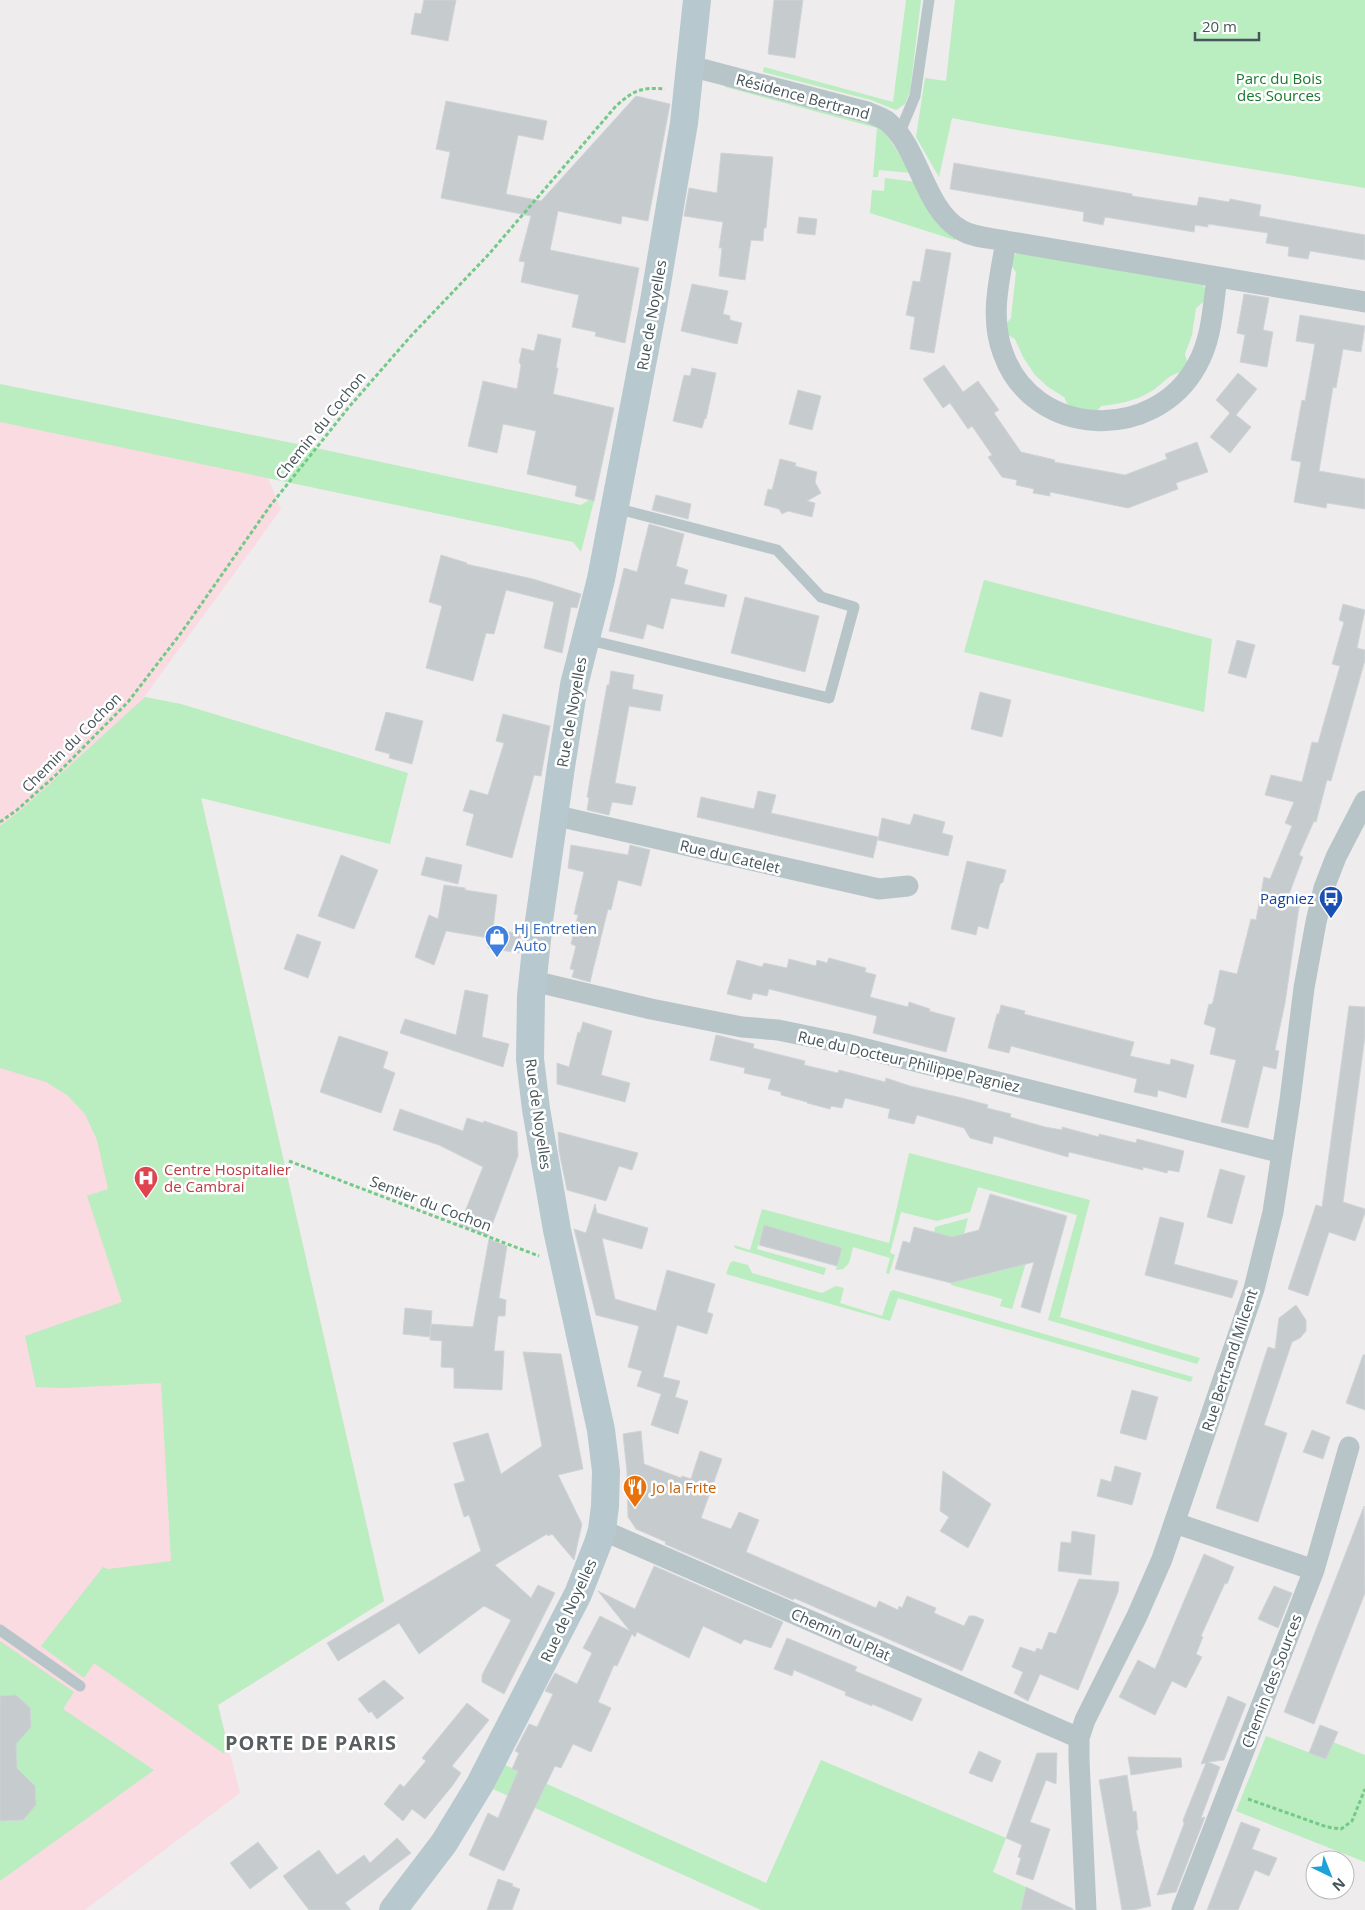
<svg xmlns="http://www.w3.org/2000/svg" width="1365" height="1910" font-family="'Open Sans',sans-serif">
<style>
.medical{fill:#fadbe1}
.green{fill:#baedbf}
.building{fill:#c6cbce;stroke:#d0d4d8}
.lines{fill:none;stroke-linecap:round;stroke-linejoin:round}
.path{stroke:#73ca87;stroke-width:3;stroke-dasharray:4 2.5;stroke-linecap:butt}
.lane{stroke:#b7c5c9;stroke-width:11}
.street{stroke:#b7c5c9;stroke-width:21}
.secondary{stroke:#b7c9ce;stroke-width:28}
.labels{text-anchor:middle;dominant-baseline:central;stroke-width:5;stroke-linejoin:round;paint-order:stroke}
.park-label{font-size:15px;fill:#18782d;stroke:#fff}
.street-label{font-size:15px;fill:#455559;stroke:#fff}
.transit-label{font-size:15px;fill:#164399;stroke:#fff;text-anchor:end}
.shop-label{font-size:15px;fill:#366cbe;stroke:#fff;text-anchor:start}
.health-label{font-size:15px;fill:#be3a42;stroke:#fff;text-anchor:start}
.food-label{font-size:15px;fill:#c56008;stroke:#fff;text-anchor:start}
.district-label{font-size:20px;font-weight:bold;letter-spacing:1px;fill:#595f61;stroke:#fff}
</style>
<rect width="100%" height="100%" fill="#efeced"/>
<path class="medical" d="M0 422 267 476 281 509 145 696 201 797 384 1601 218 1705 240 1793 85 1910H0Z"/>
<path class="green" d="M906 0H921L910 92 905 104 896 110 871 100 763 72 764 67 893 102Z
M955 0H1365V188L994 126 952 118 939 177 916 137 925 78 946 81Z
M725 84 868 122 882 128 912 173 879 170 878 177H873L877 128 725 87Z
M885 178 917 182 956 237 955 240 870 213 872 190 884 191Z
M1019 252 1203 285 1206 290V300L1196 308 1192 335 1185 354 1188 366 1183 372C1167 374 1164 384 1150 392 1136 401 1118 404 1101 406L1096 413 1069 407 1064 397 1048 387 1035 375 1023 357 1015 339 1005 333 1004 326 1011 318 1016 272 1010 264 1013 256Z
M0 384 302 445 581 505 589 500 594 501 581 552 573 542 0 422Z
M984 580 1212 639 1204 712 964 652Z
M145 697 181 704 408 773 390 844 201 798 384 1601 218 1705 229 1751 223 1753 94 1663 84 1678 41 1646 103 1567 108 1569 171 1561 161 1383 64 1388 36 1387 25 1336 122 1302 87 1196 108 1189 97 1140 85 1114 67 1095 46 1082 0 1068V826L21 810Z
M909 1153 1090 1200 1060 1317 1200 1358 1197 1364 1048 1320 1077 1215 978 1187 970 1212 937 1221 901 1212 890 1253 895 1255 889 1274 886 1273 890 1258 853 1247 849 1263 843 1269 836 1270 842 1248 764 1226 757 1249 826 1268 824 1275 735 1248 734 1245 750 1250 762 1209 889 1243Z
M968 1218 964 1234 952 1237 934 1233 935 1227Z
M1004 1251 1029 1253 1012 1309 1000 1306 1002 1299 951 1285 955 1270 959 1281 1008 1269Z
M733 1261 748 1265 752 1273 822 1293 836 1286 844 1288 840 1303 882 1316 890 1292 893 1290 1193 1377 1191 1382 898 1298 890 1321 726 1274 730 1263Z
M0 1641 74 1692 63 1709 154 1770 0 1881V1816L4 1821 23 1820 36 1805 35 1786 22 1773H17L15 1741 19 1740 31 1727 30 1708 16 1695 0 1696Z
M1266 1736 1326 1759 1333 1742 1365 1755V1862L1236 1811Z
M821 1760 1006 1838 993 1872 1026 1887 1021 1910H761L493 1789 505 1765 766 1883Z"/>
<path class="building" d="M424 0H456L448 41 411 34 415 13 421 14Z
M774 0H803L795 58 768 54Z
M636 96 670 104 648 221 622 216 621 224 558 211 550 250 639 268 625 343 595 336 596 332 572 327 579 295 521 282 525 262 519 261 531 216 441 198 450 152 436 149 446 101 547 121 543 140 518 135 506 194 541 201Z
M721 153 773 157 766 228H764L763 241 751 240 745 280 719 276 722 248H719L723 222 684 216 689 188 717 193Z
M954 163 1132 194V196L1197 206 1199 197 1229 202 1230 199 1261 205 1259 216 1365 235V260L1310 251 1308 259 1288 256 1289 247 1266 243 1268 233 1208 224V227L1195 225 1194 232 1105 217 1103 225 1083 221 1084 212 950 189Z
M799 217 817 219 815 235 797 233Z
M926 249 951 253 934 353 910 349 915 317 906 315 913 281 920 282Z
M692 284 728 291 723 314 730 316V320L742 323 737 344 681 331Z
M1244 294 1269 298 1263 330 1273 332 1267 367 1240 362 1245 335 1237 333Z
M1300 315 1365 326 1361 352 1343 349 1336 388 1333 387 1319 471 1365 479V509L1327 503 1326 508 1294 502 1301 462 1291 460 1302 400 1305 401 1315 344 1296 341Z
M538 334 561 339 556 368H558L553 394 614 408 594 501 575 496 577 486 527 474 536 431 503 424 497 453 468 446 483 381 517 389 521 365 519 362 522 348 534 351Z
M944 365 963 392 978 381 999 410 994 413 1021 452 1055 460 1054 462 1125 475 1167 459 1165 454 1197 442 1208 472 1176 483 1178 489 1128 508 1050 492V496L1033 493 1034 489 1016 485 1017 480 1002 477 988 457 992 455 972 426 968 429 950 403 943 408 923 379Z
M692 368 716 373 706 419 705 418 702 428 673 421 684 375 690 376Z
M1238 373 1257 389 1236 415 1251 427 1230 453 1210 437 1230 413 1216 400Z
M798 390 821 396 812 430 789 424Z
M780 459 796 463 795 466 817 472 815 482 821 493 807 501 815 503 812 517 788 511 782 514 779 509 764 505 768 489 772 490Z
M656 495 691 504 688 519 652 510Z
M649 524 684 534 676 566 688 570 684 584 727 595 724 607 671 598 663 629 647 624 643 639 609 631 624 568 637 572Z
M441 555 467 563 466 564 533 579 581 594 577 608 571 607 562 653 544 648 554 602 506 590 494 634 486 633 473 681 426 668 442 606 429 602Z
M745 597 819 616 805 672 731 653Z
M1343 604 1365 610 1357 648 1365 650V660L1331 781 1327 780 1316 822 1314 821 1299 855 1303 857 1288 897 1300 900 1285 1003 1275 1050 1279 1051 1276 1069 1263 1066 1248 1128 1221 1122 1236 1060 1210 1054 1216 1028 1204 1024 1209 1004 1211 1005 1213 1002 1220 970 1237 974 1251 919 1256 920 1264 877 1270 879 1292 826 1285 823 1294 802 1265 795 1271 775 1302 782 1312 742 1318 743 1340 666 1332 664 1344 622 1339 620Z
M1237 640 1255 645 1246 678 1228 673Z
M611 671 634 675 632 689 663 695 660 711 629 706 615 783 636 787 632 805 612 802 609 815 587 810 589 798 587 797 607 685H609Z
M980 692 1011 700 1002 737 971 729Z
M386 712 423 721 412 764 389 758 390 754 375 750Z
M503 714 550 726 541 776 534 775 512 858 466 845 474 814 463 811 470 790 488 795 504 743 496 741Z
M758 791 776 795 771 813 878 837 873 858 697 817 701 797 754 809Z
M914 814 945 822 942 833 953 836 948 856 878 840 882 818 910 825Z
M571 845 628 855 630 845 650 850 641 886 618 880 611 910 608 909 590 982 572 977 574 970 570 969 576 946 571 944 578 915 574 914 584 872 568 868Z
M341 855 378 870 354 929 318 916Z
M426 857 462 865 458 884 421 875Z
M967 861 1006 870 1003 882 1000 884 988 929 978 926 976 935 951 929Z
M444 885 465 888V890L497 895 493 929 521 934 519 953 488 948 489 938 446 931 434 965 415 957 429 915 438 919Z
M297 934 321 942 308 978 284 969Z
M829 958 866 968 865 972 876 975 870 997 908 1007 909 1002 930 1009 929 1011 955 1018 946 1052 873 1033 877 1016 769 989 767 996 753 993 751 1000 727 994 737 960 762 967 764 963 787 968 789 959 816 966 817 960 827 963Z
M465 990 488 995 482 1037 509 1044 503 1067 400 1033 405 1019 456 1035Z
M1001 1005 1025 1011 1024 1014 1134 1042 1130 1056 1170 1065 1171 1059 1194 1065 1186 1098 1158 1090 1157 1097 1134 1092 1137 1079 1011 1046 1009 1053 988 1048 997 1014H999Z
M1349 1006 1365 1007V1036L1343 1202 1365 1209V1213L1355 1241 1329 1232 1308 1296 1288 1289 1316 1205 1322 1207Z
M583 1022 612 1031 601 1075 630 1083 625 1102 557 1084V1063L569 1067 578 1032 580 1033Z
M716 1035 754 1044 753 1048 805 1061 804 1065 838 1073 839 1070 885 1082 886 1078 910 1086 962 1098 988 1105 987 1108 1011 1114 1010 1117 1045 1127 1062 1130V1127L1099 1137V1134L1136 1143 1137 1139 1184 1151 1179 1172 1168 1170 1167 1173 1143 1167V1170L1069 1152 1068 1157 994 1136 992 1144 970 1138 964 1128 917 1115 914 1124 888 1118 890 1109 845 1098 842 1108 831 1106 830 1109 807 1103V1102L781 1095V1092L768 1089 771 1079 744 1073 745 1068 710 1060Z
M339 1036 388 1052 383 1068 395 1073 381 1113 320 1092Z
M400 1109 463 1131 467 1118 483 1123 484 1121 517 1132 518 1156 488 1236 460 1224 483 1167 439 1145 393 1130Z
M558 1132 638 1153 632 1170 619 1166 606 1201 567 1190 559 1151Z
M1220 1169 1245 1176 1232 1224 1207 1217Z
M990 1194 1067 1216 1040 1313 1021 1307 1034 1262 951 1283 895 1269 903 1241 910 1243 914 1227 952 1237 979 1230Z
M595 1204 597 1213 648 1228 642 1249 602 1238 615 1299 656 1311 667 1270 715 1284 707 1312 713 1314 707 1334 677 1325 663 1377 680 1381 675 1397 688 1401 678 1434 651 1425 661 1394 637 1386 642 1371 628 1367 639 1326 596 1315 574 1229 586 1233Z
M1160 1217 1184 1223 1174 1264 1238 1281 1232 1298 1145 1275Z
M764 1225 842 1248 837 1266 759 1245Z
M489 1239 507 1246 499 1298 506 1300 505 1316H498L494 1351H504L502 1390 454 1388V1368L441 1367 442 1341 430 1340 431 1324 473 1327Z
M1296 1305 1306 1320V1331L1300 1338 1292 1342 1264 1425 1287 1433 1258 1522 1216 1508 1268 1347 1275 1349 1279 1318Z
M405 1308 432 1311 430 1337 403 1334Z
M523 1352 561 1354 583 1469 558 1475 582 1524 574 1560 552 1534 548 1536 547 1534 495 1565 531 1598 538 1585 555 1593 504 1694 482 1682V1675L511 1620 484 1606 419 1654 399 1623 338 1661 327 1643 481 1551 469 1515 464 1517 454 1484 465 1481 453 1443 488 1433 501 1474 542 1446Z
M1363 1355H1365V1410L1346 1403Z
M1132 1390 1158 1397 1146 1440 1120 1433Z
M1312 1430 1330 1437 1323 1459 1303 1452Z
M641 1431 644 1464 681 1478 682 1476 691 1479 700 1451 722 1459 701 1518 731 1529 739 1512 759 1520 746 1552 876 1608 879 1601 898 1610 899 1606 902 1608 907 1596 936 1608 934 1613 964 1626 969 1616H975L984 1620 962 1671 794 1598 793 1600 665 1544 666 1542 636 1529 628 1517 627 1472 623 1434Z
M1115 1466 1141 1473 1132 1505 1097 1496 1101 1479 1111 1482Z
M943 1471 991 1504 968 1548 940 1531 949 1517 940 1511Z
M1364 1506 1365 1593 1314 1724 1284 1712Z
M1072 1531 1095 1535 1091 1575 1058 1571 1061 1542 1071 1543Z
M1204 1554 1234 1567 1227 1584 1225 1583 1201 1636 1203 1637 1196 1654 1202 1657 1186 1688 1172 1681 1155 1715 1119 1697 1138 1660 1155 1669Z
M654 1566 783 1622 771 1648 744 1639 741 1644 703 1626 689 1658 637 1632 635 1637 632 1634 617 1666 614 1665 598 1702 611 1708 591 1752 573 1744 561 1768 555 1766 504 1871 469 1855 488 1813 498 1818 518 1771 512 1769 519 1753 515 1751 529 1724 537 1727 553 1694 545 1691 555 1673 577 1684 592 1653 583 1648 600 1616 630 1631 598 1591 635 1609Z
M1079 1579 1119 1582 1118 1592 1078 1690 1040 1674 1028 1701 1014 1693 1023 1672 1012 1667 1020 1647 1035 1652 1037 1648 1042 1650 1049 1632 1056 1634Z
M1274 1586 1292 1593 1278 1628 1258 1619Z
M787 1638 857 1667 855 1671 922 1699 912 1721 872 1704V1706L845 1695 846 1692 794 1670 792 1676 774 1669Z
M384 1680 404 1698 377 1719 371 1711 369 1713 358 1699Z
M16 1695 30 1708 31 1727 16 1744 17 1768 35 1786 36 1805 23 1820 0 1821V1696Z
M1228 1696 1246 1704 1224 1760 1208 1762 1220 1767 1201 1818 1205 1817 1176 1892 1157 1895 1184 1824 1183 1820 1206 1763 1201 1764Z
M467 1703 489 1720 452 1766 461 1773 453 1785 425 1819 412 1809 403 1821 384 1804 400 1784 404 1787 426 1761 422 1758Z
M1320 1725 1338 1732 1326 1759 1309 1753Z
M979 1751 1001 1761 992 1782 969 1773Z
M1037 1753H1057L1056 1784 1046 1780 1030 1822 1050 1829 1033 1880 1016 1874 1021 1858 1018 1857 1022 1845 1006 1838Z
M1128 1757 1181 1758 1182 1767 1131 1775Z
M1127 1775 1133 1812 1136 1811 1138 1830H1136L1151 1906 1133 1910H1122L1099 1780Z
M1241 1822 1260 1829 1252 1849 1277 1858 1269 1876 1255 1870 1238 1910H1207Z
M397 1838 411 1853 345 1903 351 1910H309L283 1876 319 1850 337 1875 364 1855 370 1863Z
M258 1842 278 1868 250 1889 230 1863Z
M498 1879 513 1884 512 1886 520 1889 512 1910H487Z
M1026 1887 1073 1909V1910H1021Z"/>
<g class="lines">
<path class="path" d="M0 822 17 810 57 774 128 702 181 633 270 506 349 407 410 337 489 254 616 106C634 90 641 87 665 89
M289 1161 539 1256
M1248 1799 1327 1827 1341 1829 1352 1821 1365 1789"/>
<path class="lane" d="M899 134 915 96 929 0
M585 639 829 698 854 607 821 597 777 550 615 508
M0 1630 80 1686"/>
<path class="street" d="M690 66 867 112C874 115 882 117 888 122 920 149 924 209 961 230 974 238 992 238 1006 241L1365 302
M1006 241C1000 278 989 316 1003 353 1033 439 1155 443 1197 365 1212 339 1213 306 1217 277
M553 815 879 889 908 886
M533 981 651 1009 742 1027 778 1030 846 1044 1282 1153
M1175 1523 1314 1570
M602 1530 1079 1738
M1086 1910 1079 1760V1738L1085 1720 1137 1616 1162 1559 1254 1289 1273 1212 1290 1100 1304 988 1316 922 1324 888 1336 857 1365 801
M1182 1910 1314 1570 1349 1447"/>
<path class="secondary" d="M393 1910 444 1843 480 1784 578 1594 598 1543 602 1530 605 1506 606 1471 601 1430 557 1230 536 1109 530 1059 531 996 539 921 561 767 574 685 601 579 653 307 684 123 697 0"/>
</g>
<defs>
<symbol id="bus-pin" viewBox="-11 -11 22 30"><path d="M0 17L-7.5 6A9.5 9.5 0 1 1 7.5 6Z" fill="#1a4fb4" stroke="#fff"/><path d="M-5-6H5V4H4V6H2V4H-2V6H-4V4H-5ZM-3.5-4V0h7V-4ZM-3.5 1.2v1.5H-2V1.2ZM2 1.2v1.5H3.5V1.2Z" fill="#fff"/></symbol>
<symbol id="shop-pin" viewBox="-11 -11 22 30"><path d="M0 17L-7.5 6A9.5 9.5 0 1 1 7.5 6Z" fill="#3f7fe0" stroke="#fff"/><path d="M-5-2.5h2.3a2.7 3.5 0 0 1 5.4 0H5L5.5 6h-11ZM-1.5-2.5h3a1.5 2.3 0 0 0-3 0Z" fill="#fff"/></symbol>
<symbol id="hospital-pin" viewBox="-11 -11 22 30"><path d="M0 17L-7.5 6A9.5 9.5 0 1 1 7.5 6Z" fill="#e0444e" stroke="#fff"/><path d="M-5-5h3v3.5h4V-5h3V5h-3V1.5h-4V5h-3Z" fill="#fff"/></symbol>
<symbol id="restaurant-pin" viewBox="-11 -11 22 30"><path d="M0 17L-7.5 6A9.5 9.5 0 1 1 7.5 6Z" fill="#e8710a" stroke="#fff"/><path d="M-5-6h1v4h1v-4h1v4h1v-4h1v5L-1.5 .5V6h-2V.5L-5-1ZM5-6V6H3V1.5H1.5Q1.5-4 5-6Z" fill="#fff"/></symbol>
</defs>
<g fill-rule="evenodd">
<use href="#bus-pin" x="1317" y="884" width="28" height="38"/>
<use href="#shop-pin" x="483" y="923" width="28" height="38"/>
<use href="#hospital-pin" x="132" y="1164" width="28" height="38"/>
<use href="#restaurant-pin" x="621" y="1473" width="28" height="38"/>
</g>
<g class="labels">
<g class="park-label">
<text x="1279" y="78">Parc du Bois<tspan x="1279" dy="17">des Sources</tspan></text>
</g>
<g class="street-label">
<text transform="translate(803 96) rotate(15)">Résidence Bertrand</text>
<text transform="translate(651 315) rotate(-80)">Rue de Noyelles</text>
<text transform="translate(320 425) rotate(-51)">Chemin du Cochon</text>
<text transform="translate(571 712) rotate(-80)">Rue de Noyelles</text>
<text transform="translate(71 742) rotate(-45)">Chemin du Cochon</text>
<text transform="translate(730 856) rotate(13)">Rue du Catelet</text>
<text transform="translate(909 1061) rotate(13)">Rue du Docteur Philippe Pagniez</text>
<text transform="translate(539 1114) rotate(82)">Rue de Noyelles</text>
<text transform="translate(431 1203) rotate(21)">Sentier du Cochon</text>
<text transform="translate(1229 1360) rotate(-72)">Rue Bertrand Milcent</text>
<text transform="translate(568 1610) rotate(-65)">Rue de Noyelles</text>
<text transform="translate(841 1634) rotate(24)">Chemin du Plat</text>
<text transform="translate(1271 1681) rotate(-69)">Chemin des Sources</text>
</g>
<g class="transit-label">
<text x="1314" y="898">Pagniez</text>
</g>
<g class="shop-label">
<text x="514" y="928">Hj Entretien<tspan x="514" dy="17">Auto</tspan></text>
</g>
<g class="health-label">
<text x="164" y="1169">Centre Hospitalier<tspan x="164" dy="17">de Cambrai</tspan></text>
</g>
<g class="food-label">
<text x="652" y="1487">Jo la Frite</text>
</g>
<g class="district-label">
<text x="311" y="1742">PORTE DE PARIS</text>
</g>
</g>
<g transform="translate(1330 1875) rotate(137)"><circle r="24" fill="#ffffff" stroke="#b5bbbd"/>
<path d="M0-4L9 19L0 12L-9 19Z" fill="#1ca2d9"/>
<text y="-8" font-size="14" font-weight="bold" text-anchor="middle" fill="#455559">N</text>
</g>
<path d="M1195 32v8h64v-8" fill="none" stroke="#455559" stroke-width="2.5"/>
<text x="1202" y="32" font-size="15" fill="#455559" stroke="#ffffff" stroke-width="4" paint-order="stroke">20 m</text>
</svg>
